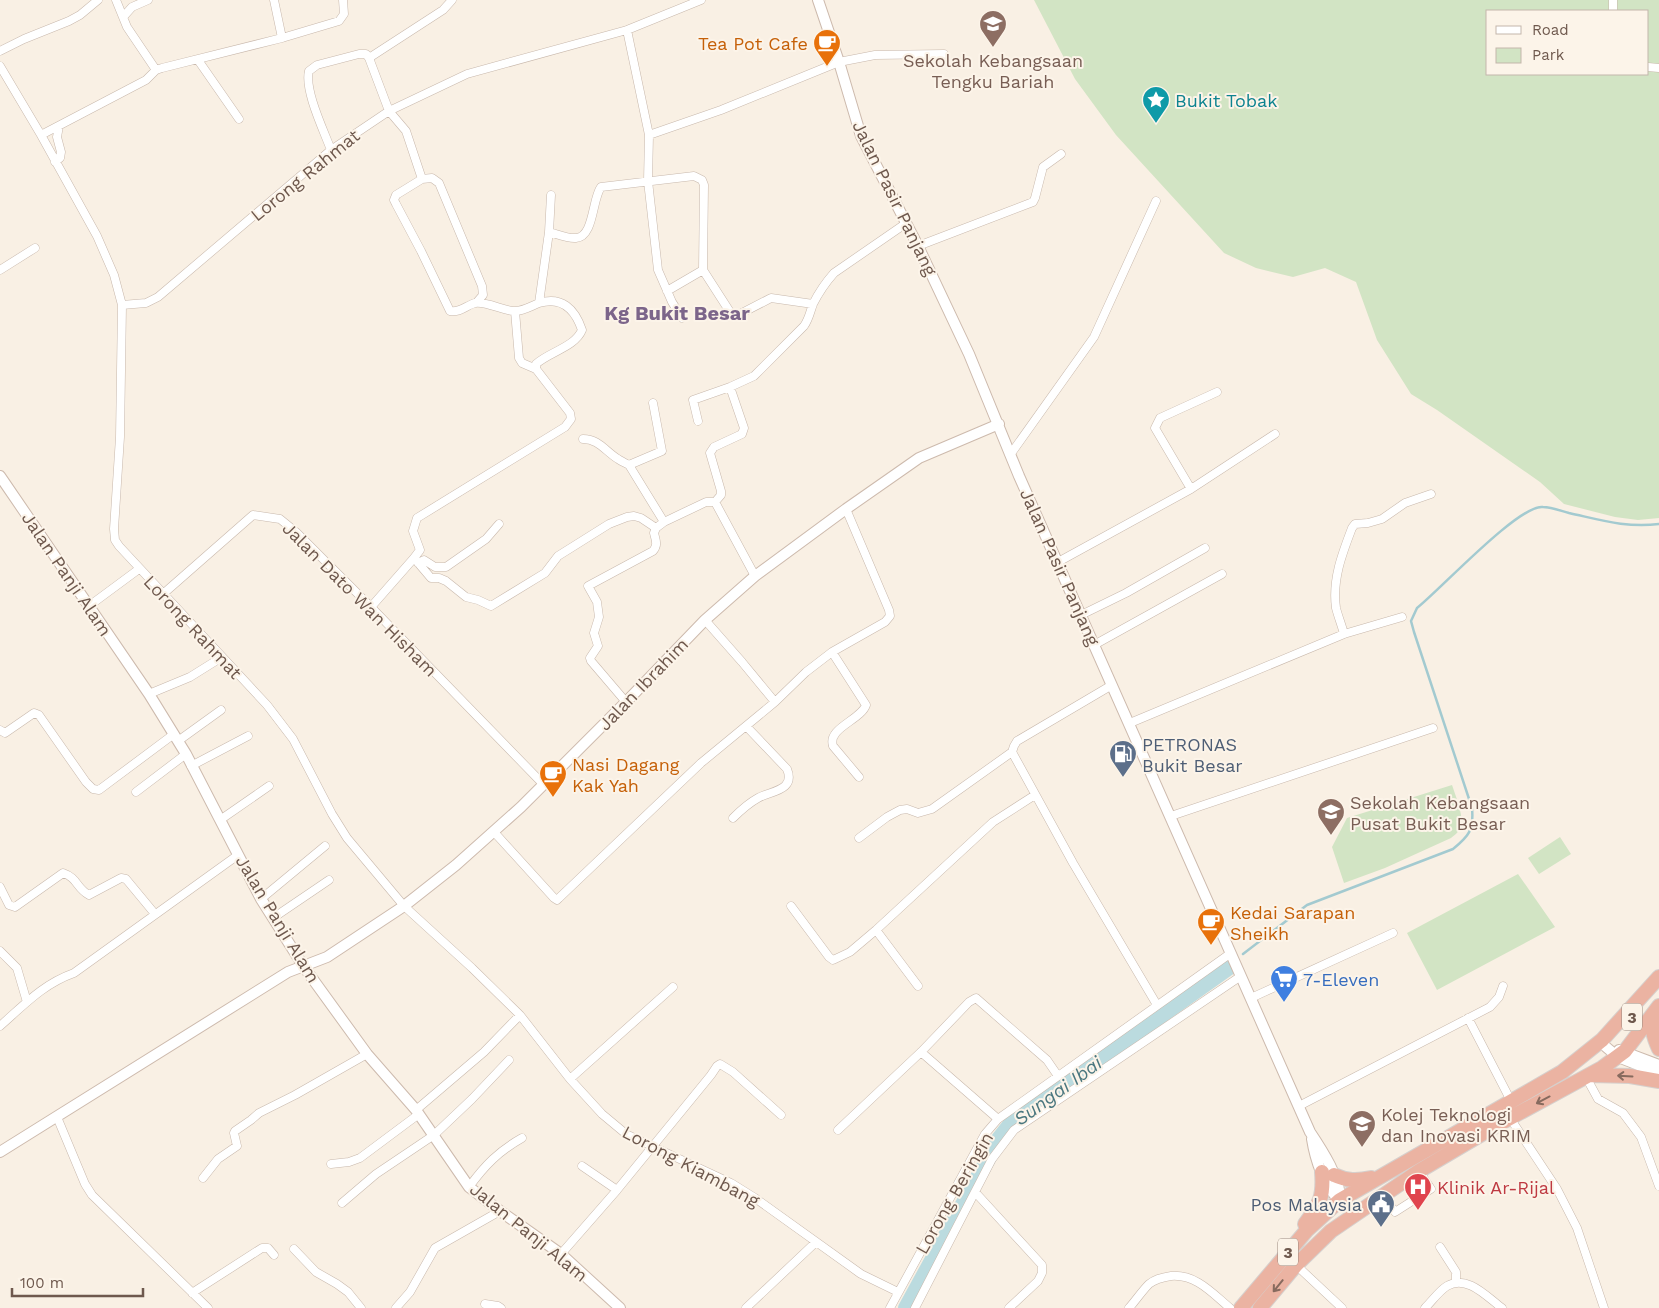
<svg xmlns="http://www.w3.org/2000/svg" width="1659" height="1308" font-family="'Work Sans',sans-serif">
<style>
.green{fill:#d2e4c4;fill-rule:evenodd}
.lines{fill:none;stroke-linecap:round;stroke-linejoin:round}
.stream{stroke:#a3cad0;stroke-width:2.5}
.river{stroke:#bbdbdf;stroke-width:16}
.street-casing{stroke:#c8b8ac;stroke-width:9}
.secondary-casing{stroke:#cdbaad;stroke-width:12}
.highway-casing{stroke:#d6d0cd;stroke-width:16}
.street{stroke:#fff;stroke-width:8}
.secondary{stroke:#fff;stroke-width:10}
.highway{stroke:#ebb3a2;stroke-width:14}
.oneway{stroke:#876a5e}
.labels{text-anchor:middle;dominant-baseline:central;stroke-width:4;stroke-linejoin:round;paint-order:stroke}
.shield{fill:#fcf4e9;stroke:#99877c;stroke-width:1}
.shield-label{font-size:16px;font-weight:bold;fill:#6e584d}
.food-label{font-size:18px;fill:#c56008;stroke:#fcf4e9;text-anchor:start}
.education-label{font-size:18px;fill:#785e54;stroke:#fcf4e9;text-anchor:start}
.culture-label{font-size:18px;fill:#0d838f;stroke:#fcf4e9;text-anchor:start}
.street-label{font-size:18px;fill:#6e584d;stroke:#fcf4e9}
.service-label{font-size:18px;fill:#4e5e75;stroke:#fcf4e9;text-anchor:start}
.shop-label{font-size:18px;fill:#366cbe;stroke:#fcf4e9;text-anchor:start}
.health-label{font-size:18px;fill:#be3a42;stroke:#fcf4e9;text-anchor:start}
.water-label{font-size:19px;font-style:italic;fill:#4a777f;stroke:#fcf4e9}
.quarter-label{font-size:20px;font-weight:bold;fill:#7c658a;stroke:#fcf4e9}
</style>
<rect width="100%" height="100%" fill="#f9f0e4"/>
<path class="green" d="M1034 0H1659V518L1638 520 1615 517 1564 504 1540 482 1437 410 1411 394 1377 340 1356 282 1325 268 1293 277 1256 268 1224 253 1116 135 1075 79ZM1488 11H1648V74H1488Z
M1452 785C1455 794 1464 817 1461 825 1460 831 1455 835 1451 838L1385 868 1344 883 1332 847 1347 818Z
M1560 837 1571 854 1539 874 1528 858Z
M1518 874 1555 927 1437 990 1407 933Z"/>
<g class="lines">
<path class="stream" d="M1243 954 1307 905 1453 849C1469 836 1474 830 1472 808L1414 632 1411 621 1417 608C1440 590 1519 504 1543 507 1552 507 1561 511 1569 513 1601 520 1626 528 1659 524"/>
<path class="river" d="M906 1308 999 1139 1014 1120 1228 968"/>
<defs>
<path id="street" d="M116 0 127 27 156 70
M1613 0V11
M124 16 132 7 148 0
M627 30 649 135 648 181 658 270 672 302 682 318
M282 38 339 21 344 14 343 0
M0 51 24 39 69 21 80 15 98 0
M369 58 443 10 452 0
M198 60 239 119
M0 66 41 135 97 236 114 275 122 305 120 437 114 529 115 540 119 546 267 705 293 739 332 814 347 838 404 906 472 968 520 1015 570 1079 602 1114 626 1134 731 1183 755 1198 861 1274 898 1292
M1648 67 1659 68
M41 135 146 80 156 70 162 68 282 38 274 0
M649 135 721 110 839 62 875 55 944 54
M331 150C324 131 304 90 309 71L317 65 359 54H366L369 58 389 111 406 131 422 179 396 195 394 200 396 204 421 251 450 311C460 313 467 305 475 303 484 301 503 310 513 311 522 312 531 306 539 303 562 296 575 309 582 330 575 347 549 352 536 364V369L570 413 571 419 565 427 417 518 413 531 420 550 414 558
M55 162 60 158 61 152 57 137 59 126
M422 179 432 178 439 183 482 286 483 295 477 302
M549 232C557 234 568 239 576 238 594 237 592 199 601 187L694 176 702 180 704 185 703 270 667 291
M918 246 1033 202 1035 198 1043 167 1061 154
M0 270 35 248
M703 270 730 312 738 315 771 298 813 304
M539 303 549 232 551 195
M122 305 146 303 158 297 331 150 389 111 467 74 627 30 701 0
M515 311 519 358 522 363 536 369
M698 421 693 400 730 387 754 376 804 326C809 319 810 312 813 304 819 292 826 282 834 273L905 224
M583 439C599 439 605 451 618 459 621 461 625 463 629 465
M1010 455 1094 337 1156 201
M1191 489 1155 428 1160 418 1217 392
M715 502 721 495V491L710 453 714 447 742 434 744 428 730 387
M664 522 706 502H715L755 576
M1058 562 1191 489 1275 434
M418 563 424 560 435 567H446L486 539 499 524
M163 594 253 515 280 519 296 532 371 607 544 785
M89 606 139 569
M371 607 414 558 431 578H439L446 581 466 597 478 600 491 606 545 573 558 556 609 524 627 517 634 516 641 518 656 528
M1081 615 1126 593 1205 548
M705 620 742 662 775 702
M1344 634C1342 626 1338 616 1336 608 1332 580 1342 554 1352 528L1355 524 1368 523 1382 519 1405 503 1431 494
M1094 645 1222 574
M832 652 866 705C861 720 827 728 833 746L859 777
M149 694 190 677 222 657
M626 702 591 661 590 658 598 646 594 633 599 617 597 602 588 586 653 551C658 545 656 541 654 533L656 528 664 522 629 465 662 451 653 403
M1130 723 1344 634 1402 617
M0 730 5 733 34 713 39 715 86 782 93 789 99 790 174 734
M178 741 221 710
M1012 752 1073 863 1157 1005
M191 766 248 736
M136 792 186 754
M1171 816 1433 728
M733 818C741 810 749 803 758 798 770 791 796 791 787 769L746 726
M220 820 269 786
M494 832 554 898 557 900 559 898 701 763 775 702 806 672 832 652 885 622 890 616 889 610 846 509
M859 838 887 817 900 810 907 809 918 813 932 809 1012 752 1014 746 1017 741 1112 685
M0 887 9 905 15 907 63 873C78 878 76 888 89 895L121 878 126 879 155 914
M261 899 325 846
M791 906 829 957 833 960 850 952 876 930 993 822 1035 795
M273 918 329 880
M876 930 918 986
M0 951 17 968 27 1002
M1251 998 1393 933
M1468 1018 1511 1101
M0 1026C24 1005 43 984 74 973L238 855
M921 1052 998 1119
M1586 1077 1598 1099 1623 1113 1641 1137 1659 1186
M570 1079 673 987
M1299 1106 1490 1007 1499 997 1503 986
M416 1110 484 1052 520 1015
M57 1117 85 1184 92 1195 208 1308
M1510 1118 1557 1189 1577 1228 1604 1308
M838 1130 921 1052 969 1002 976 998 1047 1060 1058 1076
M331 1164 349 1162 360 1158 419 1114
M582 1166 617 1190
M203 1178 218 1159 237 1146 234 1133 235 1131 251 1120 259 1113 295 1095 367 1054
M469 1187C485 1165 499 1151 522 1138
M975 1192 1042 1265V1273L1038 1281 1009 1308
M1383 1195 1395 1212 1431 1189 1419 1171
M342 1203 376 1174 434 1135 472 1099 509 1060
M1440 1247 1456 1272V1281
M294 1249 316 1272 337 1284 348 1292 361 1308
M561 1254 617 1190 711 1075 717 1066 720 1064 733 1072 781 1115
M1296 1265 1342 1308
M192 1293 262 1248H268L274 1255
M485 1304 498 1306 501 1308
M396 1308 410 1292 435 1248 500 1211
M746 1308 816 1242
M890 1308 985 1134 998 1119 1231 953
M915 1308 992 1159 1014 1130 1241 976
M1129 1308C1136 1300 1142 1291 1149 1284 1154 1280 1164 1277 1171 1276 1196 1274 1212 1293 1230 1308
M1425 1308C1432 1301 1439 1291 1447 1286 1467 1274 1487 1297 1502 1308"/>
<path id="secondary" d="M818 0 839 62 861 136 918 246 969 354 1019 476 1310 1132C1322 1150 1341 1179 1340 1200
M0 476 149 694 186 754 261 899 304 967 367 1054 416 1110 469 1187 500 1211 561 1254 620 1308
M1606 1047 1618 1057 1659 1073
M1619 1050 1659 1065
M1312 1139C1315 1158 1324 1188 1340 1200
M0 1152 288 972 327 957 404 906 456 865 521 807 626 702 705 620 755 576 846 509 919 458 999 424"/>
<path id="highway" d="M1654 1013C1651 1027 1653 1036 1659 1049
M1591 1075 1630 1076 1659 1081
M1334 1175C1347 1181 1357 1181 1371 1178
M1305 1224C1320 1204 1324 1197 1322 1172
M1241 1308 1307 1230 1340 1200 1562 1072 1602 1040 1659 977
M1260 1308 1296 1265 1331 1231 1419 1171 1497 1125 1602 1068 1625 1051 1659 1006"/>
</defs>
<use href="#street" class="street-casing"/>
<use href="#secondary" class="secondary-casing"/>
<use href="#highway" class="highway-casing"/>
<use href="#street" class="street"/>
<use href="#secondary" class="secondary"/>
<use href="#highway" class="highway"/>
</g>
<defs><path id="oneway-shaft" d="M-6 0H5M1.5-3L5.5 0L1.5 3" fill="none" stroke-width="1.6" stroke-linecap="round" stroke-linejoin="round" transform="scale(1.25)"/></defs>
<g class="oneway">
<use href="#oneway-shaft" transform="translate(1625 1076) rotate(-177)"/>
<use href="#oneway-shaft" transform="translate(1543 1100) rotate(152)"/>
<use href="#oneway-shaft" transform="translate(1278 1286) rotate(129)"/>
</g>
<defs>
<symbol id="school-pin" viewBox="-11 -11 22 30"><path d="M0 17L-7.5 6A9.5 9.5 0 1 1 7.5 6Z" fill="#8d6e63" stroke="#fcf4e9"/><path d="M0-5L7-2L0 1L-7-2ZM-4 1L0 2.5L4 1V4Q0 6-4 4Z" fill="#fff"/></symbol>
<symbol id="cafe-pin" viewBox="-11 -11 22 30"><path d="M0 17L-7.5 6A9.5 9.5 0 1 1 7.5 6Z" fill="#e8710a" stroke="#fcf4e9"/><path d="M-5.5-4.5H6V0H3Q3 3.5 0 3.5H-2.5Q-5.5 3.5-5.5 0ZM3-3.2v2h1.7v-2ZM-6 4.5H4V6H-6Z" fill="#fff"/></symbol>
<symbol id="sight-pin" viewBox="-11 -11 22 30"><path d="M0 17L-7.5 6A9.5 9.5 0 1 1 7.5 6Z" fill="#0f9aa8" stroke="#fcf4e9"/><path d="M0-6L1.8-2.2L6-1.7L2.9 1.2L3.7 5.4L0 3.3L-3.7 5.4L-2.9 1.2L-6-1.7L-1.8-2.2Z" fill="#fff"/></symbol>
<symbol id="fuel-pin" viewBox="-11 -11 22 30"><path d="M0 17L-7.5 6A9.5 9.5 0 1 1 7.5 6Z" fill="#5c6f8a" stroke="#fcf4e9"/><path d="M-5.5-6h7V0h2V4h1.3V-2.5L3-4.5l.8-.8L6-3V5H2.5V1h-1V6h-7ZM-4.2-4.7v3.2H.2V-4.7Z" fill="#fff"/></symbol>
<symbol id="supermarket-pin" viewBox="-11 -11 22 30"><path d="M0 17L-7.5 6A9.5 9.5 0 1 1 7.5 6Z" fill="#3f7fe0" stroke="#fcf4e9"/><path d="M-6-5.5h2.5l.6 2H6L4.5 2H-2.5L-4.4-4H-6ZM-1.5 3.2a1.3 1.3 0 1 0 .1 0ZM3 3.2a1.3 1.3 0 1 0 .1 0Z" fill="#fff"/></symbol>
<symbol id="university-pin" viewBox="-11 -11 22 30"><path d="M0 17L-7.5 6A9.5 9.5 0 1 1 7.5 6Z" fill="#8d6e63" stroke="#fcf4e9"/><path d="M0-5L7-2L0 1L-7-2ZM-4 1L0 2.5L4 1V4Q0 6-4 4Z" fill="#fff"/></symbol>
<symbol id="hospital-pin" viewBox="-11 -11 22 30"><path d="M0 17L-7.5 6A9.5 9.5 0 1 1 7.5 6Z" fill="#e0444e" stroke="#fcf4e9"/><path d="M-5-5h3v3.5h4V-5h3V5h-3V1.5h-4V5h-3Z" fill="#fff"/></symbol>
<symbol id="civic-pin" viewBox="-11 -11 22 30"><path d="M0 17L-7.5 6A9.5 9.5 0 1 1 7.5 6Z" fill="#5c6f8a" stroke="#fcf4e9"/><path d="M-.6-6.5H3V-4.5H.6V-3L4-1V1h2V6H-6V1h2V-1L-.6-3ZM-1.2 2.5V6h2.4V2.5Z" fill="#fff"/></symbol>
</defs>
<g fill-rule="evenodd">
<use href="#school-pin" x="977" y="8" width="32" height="43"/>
<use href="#cafe-pin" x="811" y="27" width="32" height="43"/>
<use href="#sight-pin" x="1140" y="84" width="32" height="43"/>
<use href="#fuel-pin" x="1107" y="738" width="32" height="43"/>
<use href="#cafe-pin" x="537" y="758" width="32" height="43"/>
<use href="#school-pin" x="1315" y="796" width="32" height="43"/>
<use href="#cafe-pin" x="1195" y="906" width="32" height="43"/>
<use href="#supermarket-pin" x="1268" y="963" width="32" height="43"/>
<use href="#university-pin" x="1346" y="1108" width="32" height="43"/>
<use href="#hospital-pin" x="1402" y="1171" width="32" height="43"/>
<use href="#civic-pin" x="1365" y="1188" width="32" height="43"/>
</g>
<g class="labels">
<g class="shield">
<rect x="1622" y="1003.5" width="20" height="27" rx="4"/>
<rect x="1278" y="1238.5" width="20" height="27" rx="4"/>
</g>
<g class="shield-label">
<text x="1632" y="1017">3</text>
<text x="1288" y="1252">3</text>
</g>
<g class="food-label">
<text x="808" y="43" text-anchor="end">Tea Pot Cafe</text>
<text x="572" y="764">Nasi Dagang<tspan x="572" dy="21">Kak Yah</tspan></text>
<text x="1230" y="912">Kedai Sarapan<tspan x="1230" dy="21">Sheikh</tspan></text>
</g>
<g class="education-label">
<text x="993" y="60" text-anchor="middle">Sekolah Kebangsaan<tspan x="993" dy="21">Tengku Bariah</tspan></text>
<text x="1350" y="802">Sekolah Kebangsaan<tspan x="1350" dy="21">Pusat Bukit Besar</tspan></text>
<text x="1381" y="1114">Kolej Teknologi<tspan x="1381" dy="21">dan Inovasi KRIM</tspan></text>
</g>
<g class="culture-label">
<text x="1175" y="100">Bukit Tobak</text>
</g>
<g class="street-label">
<text transform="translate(305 175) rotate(-39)">Lorong Rahmat</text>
<text transform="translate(895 198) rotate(64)">Jalan Pasir Panjang</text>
<text transform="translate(1060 567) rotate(66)">Jalan Pasir Panjang</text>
<text transform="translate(67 574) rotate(56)">Jalan Panji Alam</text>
<text transform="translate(360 599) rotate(45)">Jalan Dato Wan Hisham</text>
<text transform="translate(193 627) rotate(47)">Lorong Rahmat</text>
<text transform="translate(643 684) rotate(-46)">Jalan Ibrahim</text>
<text transform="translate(278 919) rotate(59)">Jalan Panji Alam</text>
<text transform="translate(691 1166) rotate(28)">Lorong Kiambang</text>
<text transform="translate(954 1193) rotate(-60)">Lorong Beringin</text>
<text transform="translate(529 1232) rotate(39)">Jalan Panji Alam</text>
</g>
<g class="service-label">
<text x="1142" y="744">PETRONAS<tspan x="1142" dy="21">Bukit Besar</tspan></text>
<text x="1362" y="1204" text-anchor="end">Pos Malaysia</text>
</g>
<g class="shop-label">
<text x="1303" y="979">7-Eleven</text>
</g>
<g class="health-label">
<text x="1437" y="1187">Klinik Ar-Rijal</text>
</g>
<g class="water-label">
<text transform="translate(1058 1091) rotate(-36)">Sungai Ibai</text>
</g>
<g class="quarter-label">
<text x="677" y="313">Kg Bukit Besar</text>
</g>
</g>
<rect x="1486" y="10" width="162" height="65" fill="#fcf4e9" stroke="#c3b6ab"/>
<rect x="1496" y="26" width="25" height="8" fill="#ffffff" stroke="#c3b6ab"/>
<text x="1532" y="35" font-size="15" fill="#6e584d">Road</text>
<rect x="1496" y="48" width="25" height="15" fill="#d2e4c4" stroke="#c3b6ab"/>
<text x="1532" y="60" font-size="15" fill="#6e584d">Park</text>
<path d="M12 1288v8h131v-8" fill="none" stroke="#6e584d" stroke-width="2.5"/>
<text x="20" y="1288" font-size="15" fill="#6e584d" stroke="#fcf4e9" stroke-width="4" paint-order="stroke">100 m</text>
</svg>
